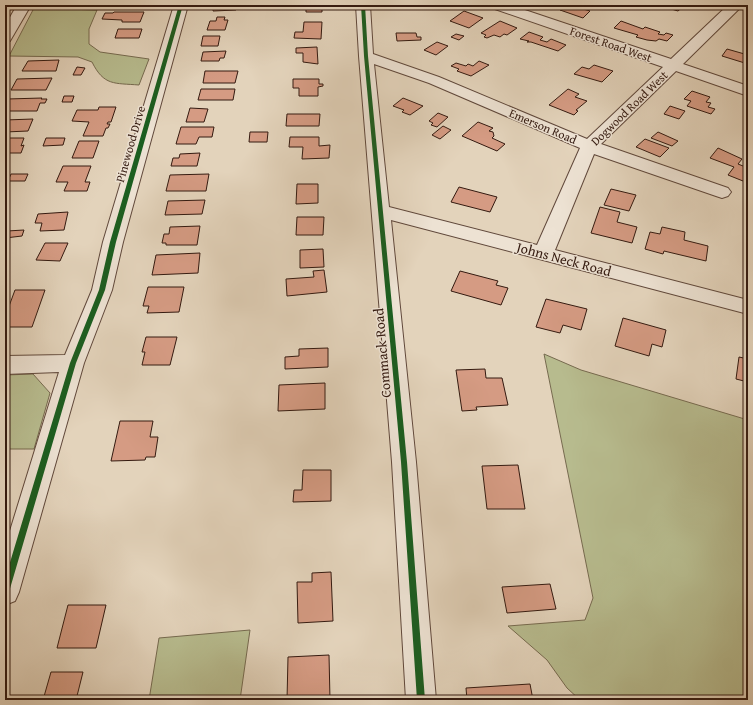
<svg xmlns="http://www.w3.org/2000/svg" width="753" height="705" font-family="'Gentium Book Plus',serif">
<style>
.green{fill:#b7bb8e;stroke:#766a4f}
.building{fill:#d59b83;stroke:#341a10}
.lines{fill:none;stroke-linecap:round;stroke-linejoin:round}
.minor-casing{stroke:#60483b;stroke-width:2}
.minor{fill:#ede2d3;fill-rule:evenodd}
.cycleway-casing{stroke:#ede2d3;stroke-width:2}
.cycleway{fill:#1b5e20;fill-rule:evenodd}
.labels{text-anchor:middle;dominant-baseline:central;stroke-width:3;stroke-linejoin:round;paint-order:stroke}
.far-street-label{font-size:12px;fill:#341a10;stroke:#ede2d3}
.street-label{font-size:14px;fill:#341a10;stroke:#ede2d3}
</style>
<rect width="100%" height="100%" fill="#e3d3bb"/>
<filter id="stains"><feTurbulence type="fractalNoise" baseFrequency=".005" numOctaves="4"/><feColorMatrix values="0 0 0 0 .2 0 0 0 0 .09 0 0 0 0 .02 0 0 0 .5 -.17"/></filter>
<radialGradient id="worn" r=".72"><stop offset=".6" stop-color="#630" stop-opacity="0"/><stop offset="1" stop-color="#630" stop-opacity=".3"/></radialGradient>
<path class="green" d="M34 8 97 10 89 29V44L100 52 149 59 139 85C114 83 104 86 92 62L78 57 9 56Z
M544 354 581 370 748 420V700H580L567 688 547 660 508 626 585 620 593 598Z
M33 374 50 393 34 449H5V375Z
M250 630 240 700H149L159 638Z"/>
<path class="building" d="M214 5H237L236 10 213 11Z
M291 5H322V12H306V9H291Z
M568 5H570L590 11 583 18 560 10 562 9 560 8 562 6 565 7Z
M658 5H685L678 11Z
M464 11 483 18 469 28 450 21Z
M114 12H144L140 22H122V20L102 19 105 13H113Z
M217 17H225L224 20H228L225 30H207L210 21H216Z
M500 21 517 28 507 35 504 34 500 37 494 35 487 38 484 37 486 35 481 33Z
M621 21 643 29 645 27 660 32 658 34 664 35 666 33 673 35 667 41 659 39 656 41 647 40 636 37 638 35 614 28Z
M304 22H322L321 39 294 38 295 32H303Z
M118 29H142L139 38H115Z
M529 32 543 37 540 40 547 42 551 39 566 45 558 51 531 42H527L529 41 520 39Z
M396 33H416L417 37H421V40L397 41Z
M456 34 464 36 459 40 451 37Z
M203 36H220L218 46H201Z
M437 42 448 46 436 55 424 50Z
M317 47 318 64 303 62V53H296V48Z
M727 49 748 55V64L722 56Z
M226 51 224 58H220L219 61H201L203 52Z
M59 60 56 71H22L28 61Z
M479 61 489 65 471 76 457 71 459 69 451 66 456 63 466 66 468 64 473 66Z
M594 65 613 71 602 82 574 74 582 67 589 69Z
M77 67 85 68 81 75H73Z
M205 71H238L235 83H203Z
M52 78 46 90H11L17 79Z
M293 79H319V84H323V86L318 87V96H299V88H293Z
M201 89H235L233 100H198Z
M568 89 579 94 575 97 587 101 576 110 578 111 574 115 549 105Z
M692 91 710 97 706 102 711 103 708 107 715 109 711 114 687 106 691 101 684 99Z
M64 96H74L72 102H62Z
M42 98 41 99H47L45 103H40L37 111H5V103L7 99Z
M403 98 423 106 410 115 402 112 404 110 393 106Z
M670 106 685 111 679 119 664 114Z
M99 107H116L111 122H108L107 124H110L108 128H106L103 136H83L89 122 72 121 77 110H98Z
M190 108 208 109 204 122H186Z
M438 113 448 117 437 127 431 125 433 123 429 121Z
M287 114H320L319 126H286Z
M33 119 28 131 5 132V120Z
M478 122 493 128 489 131 493 132 494 136 492 138 505 144 497 151 462 136Z
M443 126 451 130 440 139 432 135Z
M181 127H214L212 137H199L196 144H176Z
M250 132H268L267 142H249Z
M658 132 678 141 672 146 651 138Z
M290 137H319V146L330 145 329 158 302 159 303 147H289Z
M5 138H24L21 146 24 145 21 153H5Z
M46 138H65L63 145 43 146Z
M645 139 669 148 660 157 636 147Z
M79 141H99L93 158H72Z
M718 148 742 159 738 164 748 168V183L728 175 734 167 710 158Z
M200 153 197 166H171L173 158H179L180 154Z
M63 166H91L85 182H90L87 191H64L68 182H56Z
M11 174H28L25 181H8Z
M209 174 206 191H166L170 175Z
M297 184H318V203L296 204Z
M459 187 497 197 490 212 451 202Z
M611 189 636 195 629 211 604 205Z
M205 200 202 214 165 215 168 201Z
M600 207 620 212 617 222 637 227 632 243 591 233Z
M68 212 64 230 40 231 42 223H35L38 214Z
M297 217H324L323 235H296Z
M200 226 197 245H166V243H162L164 234H169L170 227Z
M662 227 685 232 684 240 708 246 706 261 664 251 663 254 645 249 650 232 660 234Z
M24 230 22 236 5 238 7 231Z
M45 243H68L60 261 36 260Z
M323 249 324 267 300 268V250Z
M200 253 198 273 152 275 156 255Z
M324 270 327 292 287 296 286 279 314 277 313 271Z
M460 271 498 281 496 285 508 288 501 305 451 291Z
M148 287H184L179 312 147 313 149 306H143Z
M15 290H45L32 327H5V317Z
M546 299 587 309 581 330 563 325 560 333 536 327Z
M623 318 666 330 662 347 652 344 649 356 615 346Z
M146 337H177L170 365H142L145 352H142Z
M328 348V367L285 369V357L299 356V349Z
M739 357 748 359V382L736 379Z
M485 369 486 378H502L508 405 476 407 477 410 462 411 456 370Z
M325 383V409L278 411 279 385Z
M120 421H153L150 437H158L155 457H146L145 460 111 461Z
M518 465 525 509H487L482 466Z
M303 470H331V501L293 502 294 490H302Z
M331 572 333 621 298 623 297 582H312V573Z
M550 584 556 609 507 613 502 587Z
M68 605H106L96 648H57Z
M329 655 330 700H287L288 657Z
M51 672H83L76 700H43Z
M530 684 533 700H467L466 688Z"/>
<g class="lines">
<defs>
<path id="minor" d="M17 5H31L10 41 5 42V26Z
M174 5H188L123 242 112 290 84 363 19 592 15 601 5 605V547L59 372 5 374V356L65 355 92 290 103 242Z
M356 5H370L373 54 439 77 587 139 663 67 492 8 490 5H510L671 59 728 5H743L683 64 748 86V96L676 71 601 144 728 188 731 192 728 196 722 198 716 196 594 154 555 250 748 300V314L391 220 416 462 436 700H406L392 462 359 56ZM374 64 429 83 580 148 537 245 389 207Z"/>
</defs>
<use href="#minor" class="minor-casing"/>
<use href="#minor" class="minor"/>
<defs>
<path id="cycleway" d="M179 5H183L116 242 105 290 76 363 9 592 8 595 5 596V579L70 363 99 290 110 242Z
M361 5H365L368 56 407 462 425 700H417L401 462 364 56Z"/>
</defs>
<use href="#cycleway" class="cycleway-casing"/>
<use href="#cycleway" class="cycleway"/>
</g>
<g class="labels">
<g class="far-street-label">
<text transform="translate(611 44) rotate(19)">Forest Road West</text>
<text transform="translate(629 108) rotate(-44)">Dogwood Road West</text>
<text transform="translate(543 126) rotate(23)">Emerson Road</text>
<text transform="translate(130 144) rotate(-74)">Pinewood Drive</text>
</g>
<g class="street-label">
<text transform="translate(564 259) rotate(15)">Johns Neck Road</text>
<text transform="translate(382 353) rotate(-95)">Commack Road</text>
</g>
</g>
<rect width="753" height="705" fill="none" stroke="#e3d3bb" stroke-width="20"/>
<rect x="6" y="6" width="741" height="693" fill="none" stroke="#341a10" stroke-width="2"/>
<rect x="10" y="10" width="733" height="685" fill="none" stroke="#341a10"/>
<rect width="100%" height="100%" filter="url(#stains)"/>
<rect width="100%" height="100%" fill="url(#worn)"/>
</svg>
